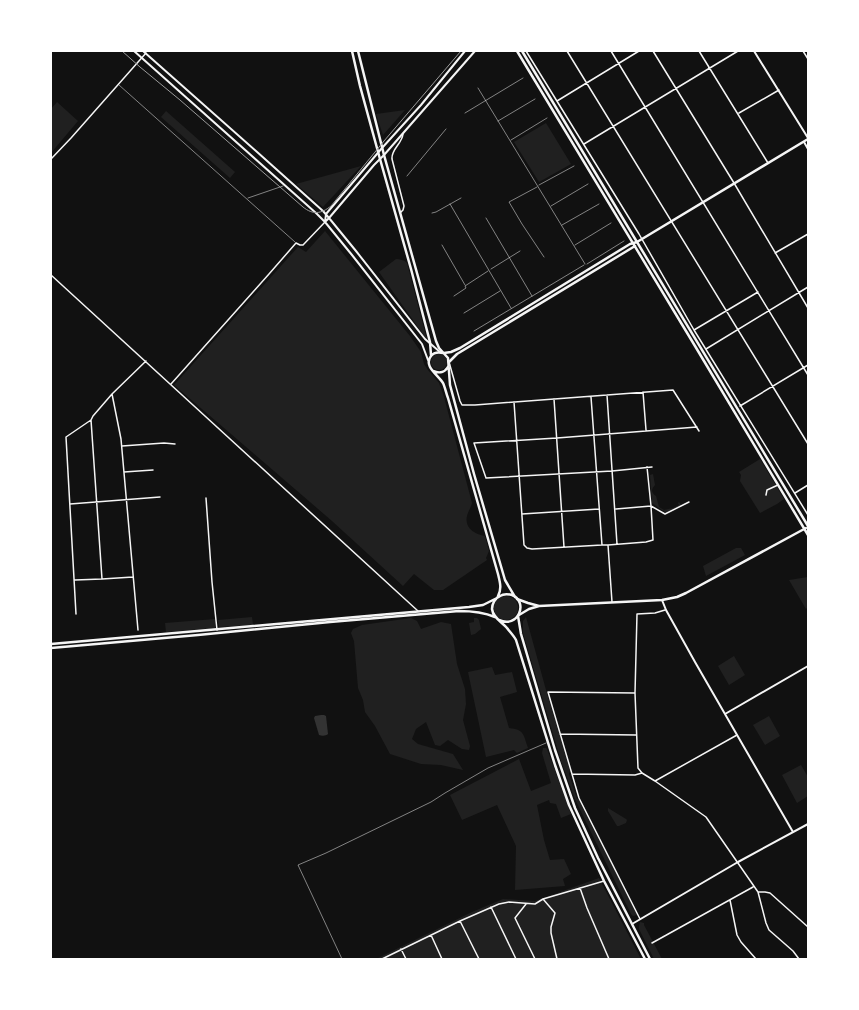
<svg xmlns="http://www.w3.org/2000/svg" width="859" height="1010" font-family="'Source Serif 4',serif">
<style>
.green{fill:#202020}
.water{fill:#333}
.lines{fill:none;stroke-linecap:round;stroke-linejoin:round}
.service{stroke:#f5f5f5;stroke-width:0.5}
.minor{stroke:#f5f5f5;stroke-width:1.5}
.tertiary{stroke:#f5f5f5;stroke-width:2}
.secondary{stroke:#f5f5f5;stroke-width:2}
.primary{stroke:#f5f5f5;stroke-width:2.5}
.trunk{stroke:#f5f5f5;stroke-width:2.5}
.tram{stroke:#9a9a9a;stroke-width:1}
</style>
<rect width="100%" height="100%" fill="#111"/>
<path class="green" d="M57 102 78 121 51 153V109Z
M405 110 383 135 376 114Z
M166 111 235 172 230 178 161 117Z
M546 123 571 164 539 182 514 142Z
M361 166 323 207 296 184Z
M325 231 410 336 421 352 424 364 428 370 439 383 444 397 472 503C471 507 468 512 467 516 464 528 475 534 485 536L489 551 486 558 487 560 443 590H434L414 574 403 586 332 521 174 385 298 247 306 252Z
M396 259C400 259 404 260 407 263L427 340 379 272Z
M431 362a8 8 0 1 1 16 0a8 8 0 1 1-16 0Z
M760 459 784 499 777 504 760 513 740 481 741 475 739 472Z
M653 474 655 485C651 489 651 493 656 496L659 507 664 510 673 508 679 505 678 503 679 502 681 505 666 513 652 503 650 475Z
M736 548H741L745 555 706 576 703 566Z
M808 577V607L806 609 789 580Z
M494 608a12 12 0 1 1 24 0a12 12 0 1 1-24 0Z
M252 617 253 625 219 627 218 620Z
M526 617 546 690 570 770 569 774 577 799H579L637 914V915L633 916 631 914 585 820 575 799 561 761 523 633V621Z
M411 618 417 621 421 629 441 622 451 624 457 664 465 689 466 704 463 720 470 746 469 750 462 749 448 740 440 746 435 745 426 722 416 729 412 739 418 744 453 754 463 770 441 765 421 764 390 754 375 726 365 712 363 700 358 688 354 641 351 633 353 629 362 625Z
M474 618H477L479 620 481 629 475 634 471 635 469 623 474 622Z
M215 619V628L166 632 165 623Z
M734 656 745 675 729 685 718 666Z
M492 667 495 675 512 672 517 692 500 697 509 728C524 730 523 733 528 748L517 753 514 750 486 757 468 672Z
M769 716 780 736 765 745 753 725Z
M543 748H546L547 749 571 814 561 818 556 804 550 803 549 800 537 805 544 840 550 860 564 859 571 874 563 879 565 886 515 890 516 846 497 805 462 820 450 795 519 759 531 791 551 783 542 753Z
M801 765 808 777V796L797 803 782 775Z
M608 808 626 819 627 820 626 823 619 826H617L608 811Z
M599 878 641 959H376L472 912 503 899 535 901Z
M640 922 644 923V925L662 959H654L639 929V926Z"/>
<path class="water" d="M321 715H324L326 716 328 734C326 736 322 736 319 735L314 718 315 716Z"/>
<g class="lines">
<path class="service" d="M119 85 295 242
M478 88 585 264
M465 113 523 78
M498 121 535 99
M511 140 547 118
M407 176 446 129
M539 185 574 166
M537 187 509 202 522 224 544 257
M248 198 283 186
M450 204 511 308
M551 206 588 184
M432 213 436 212 461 198
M486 218 532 296
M562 225 599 204
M442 245 465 285
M575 245 611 223
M587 264 624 241
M491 269 520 251
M454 296 466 288 465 286 488 271
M464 313 500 291
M474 331 584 265
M342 959 298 865 326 853 431 802 445 793 488 768 546 743"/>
<path class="minor" d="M526 51 639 234 694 330 808 515
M567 51 808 444
M611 51 808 375
M653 51 734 183 808 308
M699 51 768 163
M803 51 808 59
M557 101 639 51
M739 113 779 90
M584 144 738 51
M51 159 71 138 146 53
M400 213 403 210 404 206 392 159C391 149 402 144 403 134
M775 253 808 234
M51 275 418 611
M694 330 758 292
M706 349 808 287
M449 362 460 401 462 405H475L673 390 699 431
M171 384 269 274 296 243 300 245H303L325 222
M643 392 646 430
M112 394 121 439 138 630
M607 395 617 544
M591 397 602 545H608L612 602
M554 399 564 547
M514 402 524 545 527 548 532 549 602 545
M740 406 808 365
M122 446 164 443 175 444
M652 467 612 471 486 478 474 443 557 438 697 427
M124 472 153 470
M795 493 808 485
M766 495 767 490 778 485
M206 498 212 582 217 630
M70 504 160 497
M616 509 651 506 647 467
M522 514 599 509
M608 545 646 542 653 540 651 506 665 514 689 502
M133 577 102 579 91 420 93 416 112 394 146 361
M75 580 102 579
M665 610 655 613 637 614 635 693 638 768 642 773 655 781 706 817 758 892 766 923 769 930 793 951 799 959
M76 614 66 437 91 420
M635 693 548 692 579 798 640 919
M560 734 636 735
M572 774 635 775 642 773
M655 781 737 735
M580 888 587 908 609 959
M758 892H765L770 893 808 927
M543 899 555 913 551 927V933L557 959
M730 900 737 935 741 942 756 959
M526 904 515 918 535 959
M491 907 516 959
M460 921 479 959
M431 935 442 959
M652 943 753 887
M401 949 406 959
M382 959 460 921 499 904 509 902 535 904 543 899 604 881"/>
<path class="tertiary" d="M134 51 316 213 325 222 352 255 422 344 428 360
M143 51 256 151 323 211 329 218 356 251 425 339 440 352
M754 51 808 138
M804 142 808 149
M325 222 326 214 382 148
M325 222 329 218 374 165 384 155
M662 600 666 610 695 662 793 832
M725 714 808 666
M632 924 738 862 808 824"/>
<path class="secondary" d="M382 148 421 105 465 51
M384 155 475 51"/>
<path class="primary" d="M517 51 695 346 808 535
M522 51 808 526
M444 353 451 352 460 348 630 244 637 242 808 139
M449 362 457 354 635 246
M517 599 528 603 539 606 662 600 677 597 686 593 806 528
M519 615 529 609 539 606"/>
<path class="trunk" d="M352 51 360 86 380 159 411 269 430 342 431 355
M358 51 384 155 436 341 439 348 448 358 450 385 474 474 505 580 515 597
M443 353C438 352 434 352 431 356 423 366 438 375 443 383 445 387 446 393 448 398L498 574C500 582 502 589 498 596
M433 371C440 374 446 372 449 365
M518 616 521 634 555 750 575 808 598 858 650 959
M499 620C518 629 529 602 512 595 508 594 503 594 500 596 495 598 492 604 492 609 493 618 502 622 507 628 510 632 514 636 516 640L555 765 569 805 604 881 645 959
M51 644 469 607 483 605 495 599
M51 648 198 635 330 622 459 611C472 611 483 612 495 617"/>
<path class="tram" d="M122 51 140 67 180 100 303 207C313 215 321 214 331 206L384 141 461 51"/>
</g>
<rect width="859" height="1010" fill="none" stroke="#ffffff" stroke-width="104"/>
</svg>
